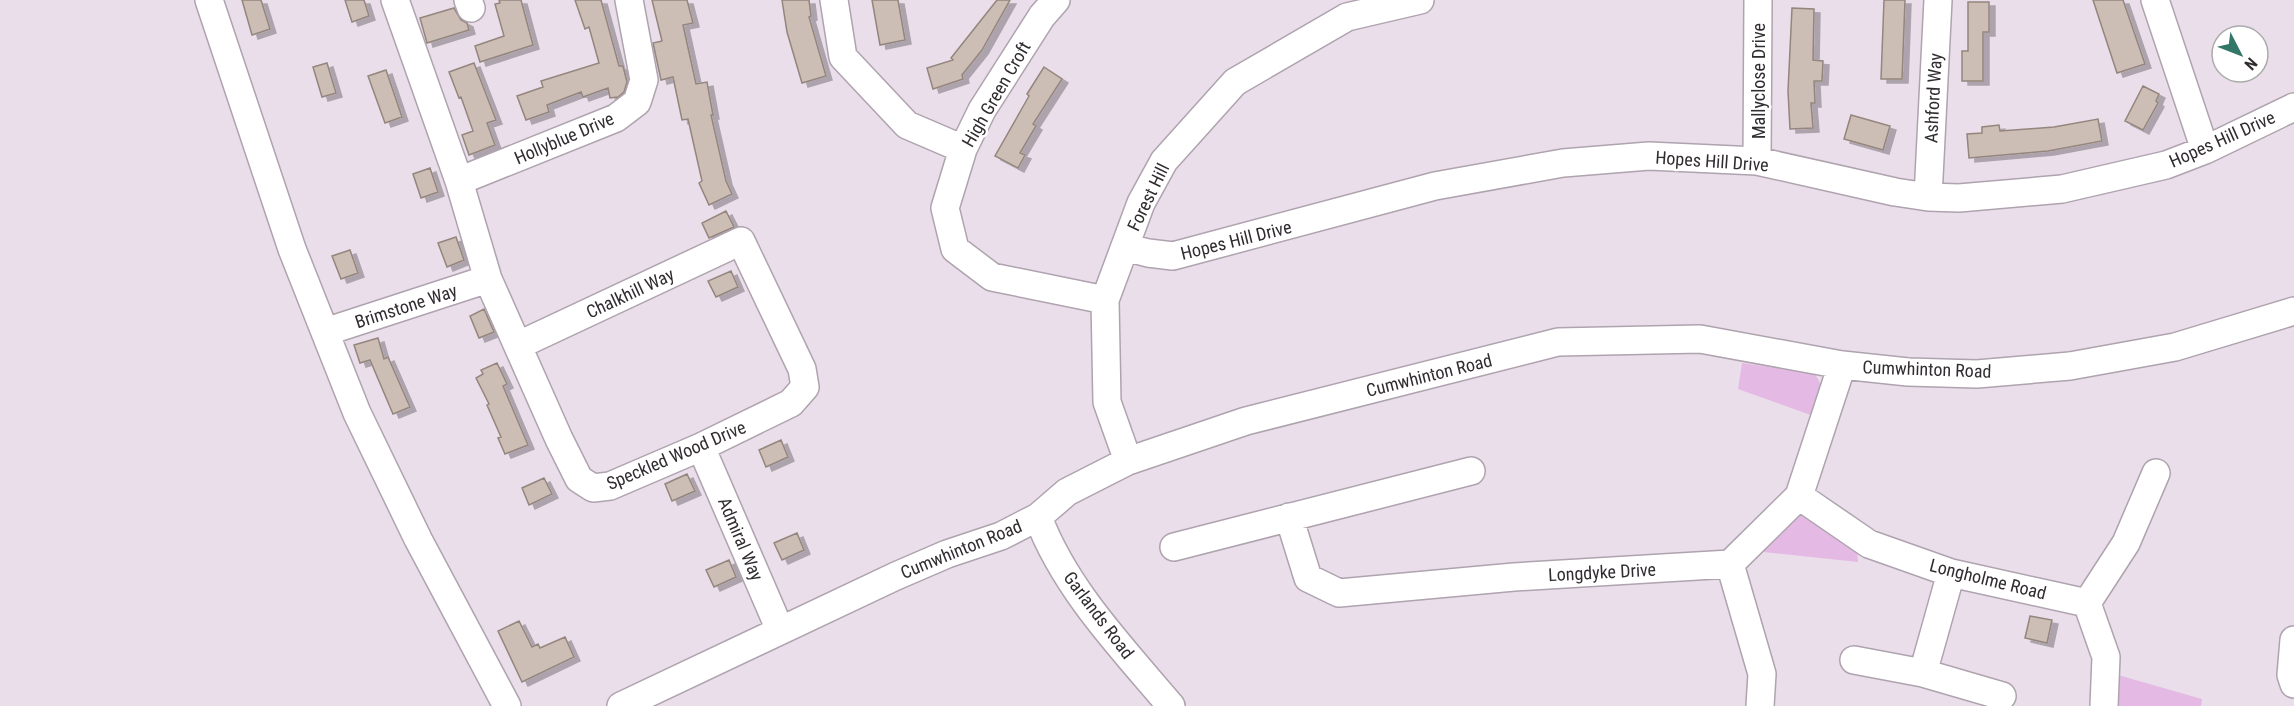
<svg xmlns="http://www.w3.org/2000/svg" width="2294" height="706" font-family="'Roboto Condensed',sans-serif">
<style>
.green{fill:#e4bae4}
.building{fill:#ccbdb5;stroke:#94867e;stroke-width:1.5;filter:url(#shadow)}
.lines{fill:none;stroke-linecap:round;stroke-linejoin:round}
.minor-casing{stroke:#aea3ae;stroke-width:30}
.minor{stroke:#fff;stroke-width:27}
.labels{text-anchor:middle;dominant-baseline:central;stroke-width:5;stroke-linejoin:round;paint-order:stroke}
.street-label{font-size:18px;fill:#302c30;stroke:#fff}
</style>
<defs>
<filter id="shadow"><feDropShadow dx="6" dy="4" stdDeviation="0" flood-color="#0004"/></filter>
</defs>
<rect width="100%" height="100%" fill="#eadeea"/>
<path class="green" d="M1742 363 1815 374 1823 388 1816 417 1738 389Z
M1803 514 1857 549 1858 562 1763 552 1770 538 1794 515Z
M2118 675 2202 699 2201 706H2119Z"/>
<path class="building" d="M242 0H261L270 29 252 35Z
M345 0H364L369 16 352 22Z
M499 0H521L533 45 480 62 475 46 504 36 495 4 500 3Z
M575 0H601L619 66H623L627 82 624 92 618 97 610 98 608 88 583 97 581 92 547 105 549 112 526 120 517 96 543 87 541 81 599 63 589 27 585 29Z
M652 0H687L693 23 683 25 696 84 707 82 713 115H711L726 181 732 194 709 205 699 183 702 181 688 119 682 120 673 77 661 80 653 43 662 41Z
M782 0H809L811 16 809 17 826 76 802 83 787 32Z
M872 0H898L905 40 880 45Z
M997 0H1010L982 50 962 75 963 79 933 89 927 68 953 60 951 58Z
M1884 0H1905L1902 79H1881Z
M2093 0H2123L2145 64 2117 73Z
M1968 2H1989V32H1983V81H1962V51H1968Z
M454 8 461 20 467 23 469 30 427 43 420 18Z
M1792 8 1814 9 1813 60 1823 61 1822 81H1814L1815 103H1811L1813 128 1790 129 1788 91Z
M327 63 336 93 322 97 313 67Z
M474 63 496 120 487 123 495 145 469 155 462 135 473 131 461 97 459 98 449 72Z
M1044 67 1062 79 1033 124 1036 126 1020 153 1025 155 1018 168 995 156 1029 96 1027 94Z
M386 70 402 117 385 123 368 76Z
M2143 86 2159 94 2156 101 2158 103 2143 130 2125 121Z
M1851 115 1890 126 1883 150 1844 139Z
M2098 119 2102 141 2048 151 1969 158 1967 134 1982 133V127L1999 125 2000 131 2054 127Z
M430 168 438 192 421 198 413 174Z
M726 211 734 227 709 238 702 223Z
M456 237 464 260 447 267 438 243Z
M350 250 358 273 341 279 332 256Z
M731 271 738 287 716 297 708 281Z
M484 309 494 332 479 338 470 316Z
M378 338 384 359 388 357 410 407 393 414 370 360 360 363 354 345Z
M497 363 507 384 503 386 528 445 505 454 498 438 501 437 487 405 489 404 476 378 483 374 481 370Z
M781 440 788 457 766 467 759 450Z
M687 474 695 491 672 501 665 484Z
M544 478 552 494 529 505 522 488Z
M797 533 804 550 782 560 774 543Z
M729 560 736 577 714 587 706 570Z
M2030 616 2052 620 2047 643 2025 638Z
M519 621 532 647 538 644 540 648 565 637 574 657 522 682 498 631Z"/>
<g class="lines">
<defs>
<path id="minor" d="M209 0 292 249 357 413 418 539 507 706
M395 0 459 181 488 279 559 439 579 479 593 488 610 486 701 447 791 403 805 387 802 369 741 241 519 345
M468 0 471 8
M834 0 843 57 907 125 963 149
M1056 0 1042 16 982 110 963 149 945 208 955 249 992 277 1105 300
M2155 0 2205 150
M1757 161 1758 0
M459 181 616 118 637 102 644 80 629 0
M1928 197 1938 0
M1125 247 1148 253 1173 256 1435 186 1563 163 1649 156 1757 161 1895 192 1928 197 1959 198 2062 189 2166 165 2205 150 2294 107
M325 332 488 279
M701 447 780 630
M1128 461 1107 402 1105 300 1141 203 1164 161 1235 82 1347 17 1420 0
M1799 496 1869 544 1951 573 2087 603 2106 657 2104 706
M1038 517C1065 589 1122 648 1171 706
M1289 517 1308 578 1339 593 1514 577 1730 564 1799 496 1842 365
M1174 547 1471 471
M1730 564 1762 674 1760 706
M2087 603 2126 543 2156 473
M2294 640 2291 675 2294 684
M1854 660 1923 673 2002 696
M1923 673 1951 573
M621 706 896 576 947 554 1001 536 1038 517 1067 492 1128 461 1246 421 1558 342 1700 339 1842 365 1908 372 1977 374 2070 366 2175 347 2294 311"/>
</defs>
<use href="#minor" class="minor-casing"/>
<use href="#minor" class="minor"/>
</g>
<g class="labels">
<g class="street-label">
<text transform="translate(1758 81) rotate(-90)">Mallyclose Drive</text>
<text transform="translate(996 94) rotate(-60)">High Green Croft</text>
<text transform="translate(1933 98) rotate(-87)">Ashford Way</text>
<text transform="translate(564 138) rotate(-23)">Hollyblue Drive</text>
<text transform="translate(2222 139) rotate(-24)">Hopes Hill Drive</text>
<text transform="translate(1712 161) rotate(4)">Hopes Hill Drive</text>
<text transform="translate(1148 197) rotate(-64)">Forest Hill</text>
<text transform="translate(1236 240) rotate(-14)">Hopes Hill Drive</text>
<text transform="translate(630 293) rotate(-25)">Chalkhill Way</text>
<text transform="translate(406 306) rotate(-18)">Brimstone Way</text>
<text transform="translate(1927 369) rotate(2)">Cumwhinton Road</text>
<text transform="translate(1429 375) rotate(-14)">Cumwhinton Road</text>
<text transform="translate(676 455) rotate(-23)">Speckled Wood Drive</text>
<text transform="translate(741 539) rotate(67)">Admiral Way</text>
<text transform="translate(961 549) rotate(-22)">Cumwhinton Road</text>
<text transform="translate(1602 572) rotate(-3)">Longdyke Drive</text>
<text transform="translate(1988 579) rotate(14)">Longholme Road</text>
<text transform="translate(1099 615) rotate(53)">Garlands Road</text>
</g>
</g>
<g transform="translate(2240 54) rotate(132)"><circle r="28" fill="#ffffff" stroke="#acabac" stroke-width="1.5"/>
<path d="M0-4.5L10 22L0 15L-10 22Z" fill="#337769"/>
<text y="-9" font-size="16" font-weight="bold" text-anchor="middle" fill="#302c30">N</text>
</g>
</svg>
